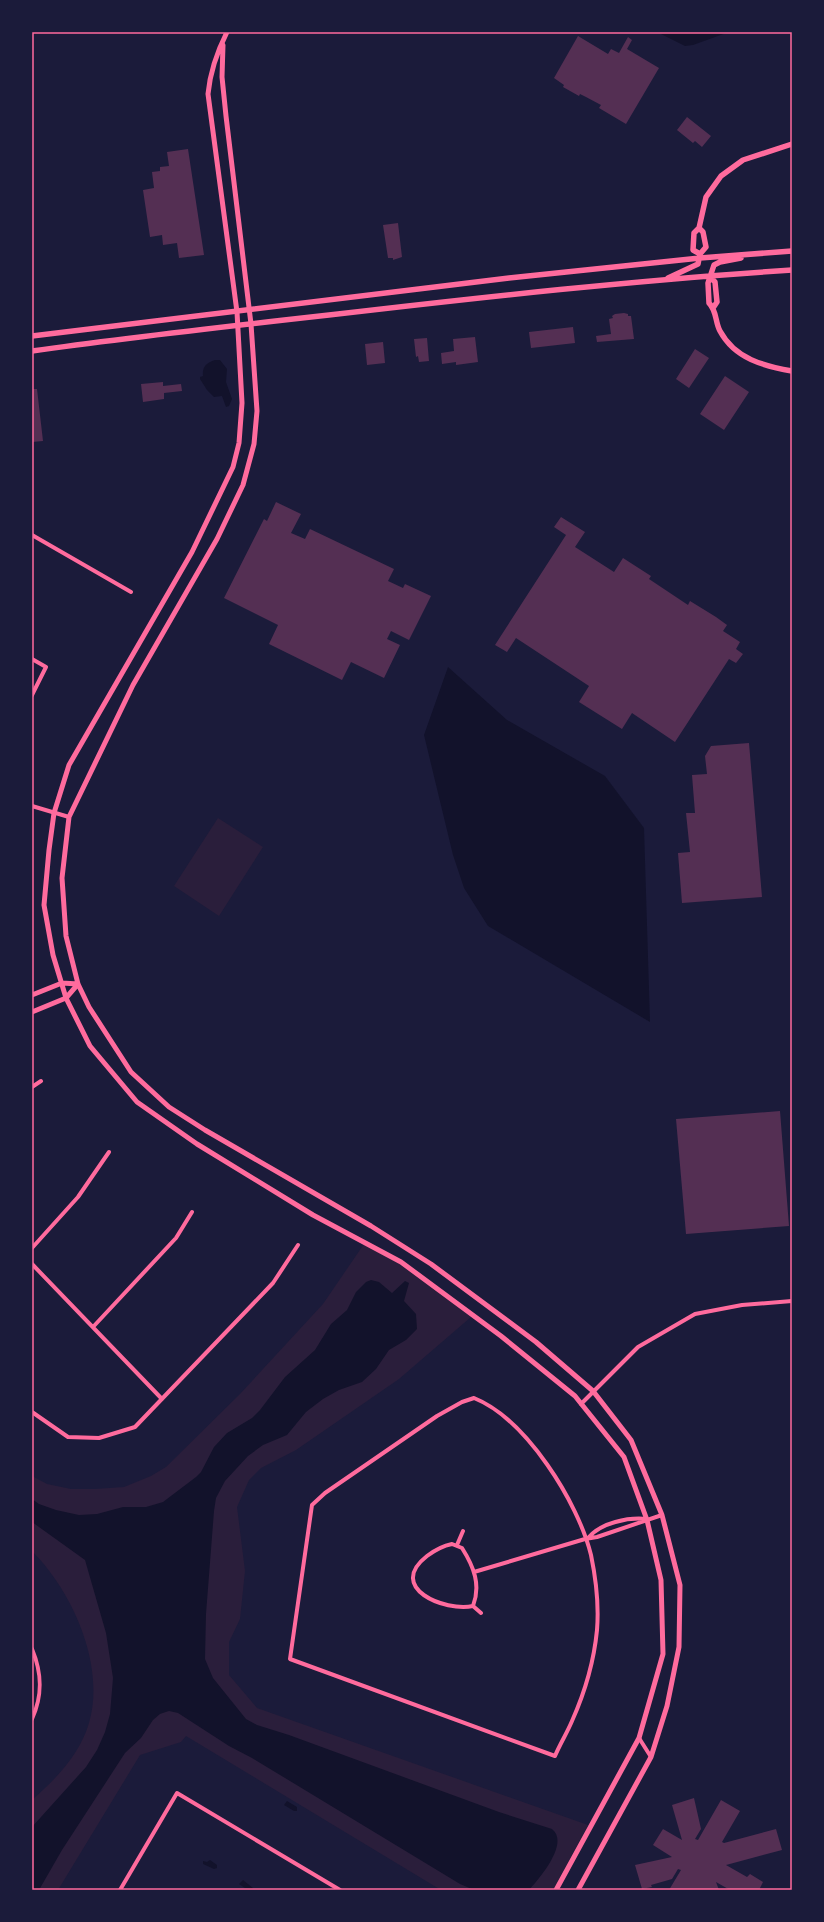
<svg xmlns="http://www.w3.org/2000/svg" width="824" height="1922" font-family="'Golos Text',sans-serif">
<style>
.green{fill:#2a1e3b}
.water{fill:#12122b}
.building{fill:#542f53}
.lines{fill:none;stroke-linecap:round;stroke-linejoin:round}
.minor{stroke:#ff6b9d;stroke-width:4}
.tertiary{stroke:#ff6b9d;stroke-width:5}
.secondary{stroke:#ff6b9d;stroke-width:5.5}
.neatline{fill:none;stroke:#ff6b9d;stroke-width:1.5}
</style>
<rect width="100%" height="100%" fill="#1b1b3a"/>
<path class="green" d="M218 818 263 847 219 916 174 886Z
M364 1244 398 1263 471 1317 399 1379 296 1450 261 1468 249 1480 237 1507 245 1571 240 1619 229 1642V1675L257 1708 588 1825 553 1890H441L186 1736 181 1742 140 1755 58 1890H32V1800C56 1779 80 1754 89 1723 106 1665 72 1591 32 1551V1476L47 1484 71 1489H95L124 1487 151 1476 166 1467 240 1394 323 1304Z"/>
<path class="water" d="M657 32H729L693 45 685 46Z
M215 360H220L227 369 226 382 232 399 229 406 226 407 222 396 214 397 207 390 200 379V377L203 376C202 367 206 363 215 360Z
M448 667 507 720 605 776 644 828 650 1022 488 926 464 888 453 855 424 735Z
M371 1280 379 1282 392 1293 405 1281 409 1283 404 1301 416 1314 417 1329 406 1340 389 1350 376 1369 362 1382 339 1390 323 1399 306 1412 287 1435 263 1445 248 1456 225 1481 216 1498 214 1511 206 1614 205 1659 213 1678 246 1719 257 1725 289 1735 499 1812 552 1829C570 1843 539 1879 529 1890H474L460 1884 252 1758 229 1746 178 1713 169 1711 160 1714 153 1720 141 1738 125 1753 62 1850 39 1890H32V1827L86 1767 97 1750 105 1732 110 1714 113 1678 106 1633 85 1560 32 1522V1499L39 1504 56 1510 79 1515 97 1514 123 1507H146L163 1502 196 1477 201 1472 214 1447 227 1433 252 1418 260 1410 285 1377 315 1350 331 1324 347 1310 356 1292 366 1282Z
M287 1801 297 1807V1811H294L284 1805Z
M210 1860 217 1865V1868L214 1869 203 1864V1861L207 1862Z
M243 1880 253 1888 254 1890 245 1888 239 1884Z"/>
<path class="building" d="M578 36 608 54 611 49 619 53 628 37 632 40 627 49 659 68 626 124 599 108 601 105 586 97 580 94 579 96 563 87 564 85 554 78Z
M687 117 711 136 702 147 695 141 693 143 677 130Z
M188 149 204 255 179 258 177 243 163 245 162 235 150 237 143 190 154 188 152 172 160 171V167L169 166 167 152Z
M398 223 402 257 393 260V258H388L383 225Z
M624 313 628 314V316H631L634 339 597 342 596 336 611 334 609 319 613 318 612 316 615 314Z
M573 327 575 343 531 348 529 332Z
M475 337 478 362 456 365V362L442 364 441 353 454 351 453 339Z
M427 338 429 361 419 362 418 356 416 357 414 339Z
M383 342 385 363 367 365 365 344Z
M695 349 709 358 689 388 676 379Z
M725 376 749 392 724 430 700 414Z
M163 382V386L181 384 182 391 164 393V399L143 402 141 384Z
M32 389H37L43 441 32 442Z
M276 502 301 514 291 533 305 539 310 529 394 569 388 581 403 588 405 584 431 596 409 640 391 631 387 639 400 645 384 678 351 662 342 680 269 644 278 625 224 598 264 519 267 521Z
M561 517 585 532 575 547 614 572 623 558 651 576 649 579 688 605 690 601 716 617 727 625 723 631 740 642 736 649 743 654 736 663 729 659 675 742 632 713 622 729 579 702 589 686 516 638 507 652 495 645 566 535 554 527Z
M749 743 762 897 682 903 678 853 690 852 686 813H695L692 775 707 774 705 756 711 746Z
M780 1111 789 1226 686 1234 676 1119Z
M694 1798 701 1829 695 1839 698 1840 721 1800 740 1811 722 1842 724 1843 776 1829 782 1850 726 1865 747 1877 750 1874 763 1882 759 1890H730L716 1882 719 1890H669L681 1870 678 1869 672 1879 651 1885 652 1887 642 1889 635 1865 672 1857 653 1845 663 1829 682 1840 672 1805Z"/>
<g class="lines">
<path class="minor" d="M32 535 131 592
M32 659 46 667 32 695
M32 806 69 817
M32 1087 41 1081
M32 1248 78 1197 109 1152
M32 1264 162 1399
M93 1327 176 1238 192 1212
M474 1398C526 1419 578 1502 591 1555 596 1579 599 1605 597 1630 594 1661 585 1692 572 1721 567 1733 560 1744 555 1756L290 1659 312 1505 325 1493 437 1416 462 1402Z
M581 1404 638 1347 695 1314 742 1305 792 1301
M32 1412 68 1437 99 1438 135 1427 273 1283 298 1245
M589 1537C601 1523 628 1517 647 1519
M452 1544 462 1548C474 1567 481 1585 473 1606 445 1612 386 1588 427 1556 435 1550 442 1546 452 1544Z
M457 1545 463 1531
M474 1572 585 1539 597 1537 662 1515
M473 1606 481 1613
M32 1649C42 1673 43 1695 32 1719
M639 1738 651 1757
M120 1890 177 1793 340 1890"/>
<path class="tertiary" d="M227 32C217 52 210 72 208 94L237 312 242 403 239 443 233 467 192 552 69 765 54 813 49 850 44 905 53 955 66 998 90 1046 137 1102 197 1144 313 1215 401 1262 501 1336 575 1396 624 1457 647 1520 661 1580 663 1654 639 1738 556 1890
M223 45 222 77 226 116 251 324 257 411 254 444 243 485 217 539 133 685 69 817 62 878 66 936 78 984 89 1007 131 1072 169 1107 205 1130 371 1226 431 1264 536 1342 593 1391 631 1440 662 1515 680 1585 679 1647 667 1706 651 1757 578 1890
M32 995 62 983 78 984
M32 1012 66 998 78 984"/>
<path class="secondary" d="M700 254 693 250 694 233 699 228 706 197 721 176 743 160 792 144
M741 258 720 262 714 265 708 283 709 303C717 311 715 322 720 331 735 359 764 366 792 371
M668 278 698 264 700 254 706 247 703 232 699 228
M711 278 715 282 717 302 713 308
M32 336 509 278 700 258 792 251
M32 351C131 337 230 326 329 315 483 297 637 280 792 270"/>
</g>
<rect width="824" height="1922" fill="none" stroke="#1b1b3a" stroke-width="66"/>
<rect x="33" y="33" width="758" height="1856" class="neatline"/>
</svg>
